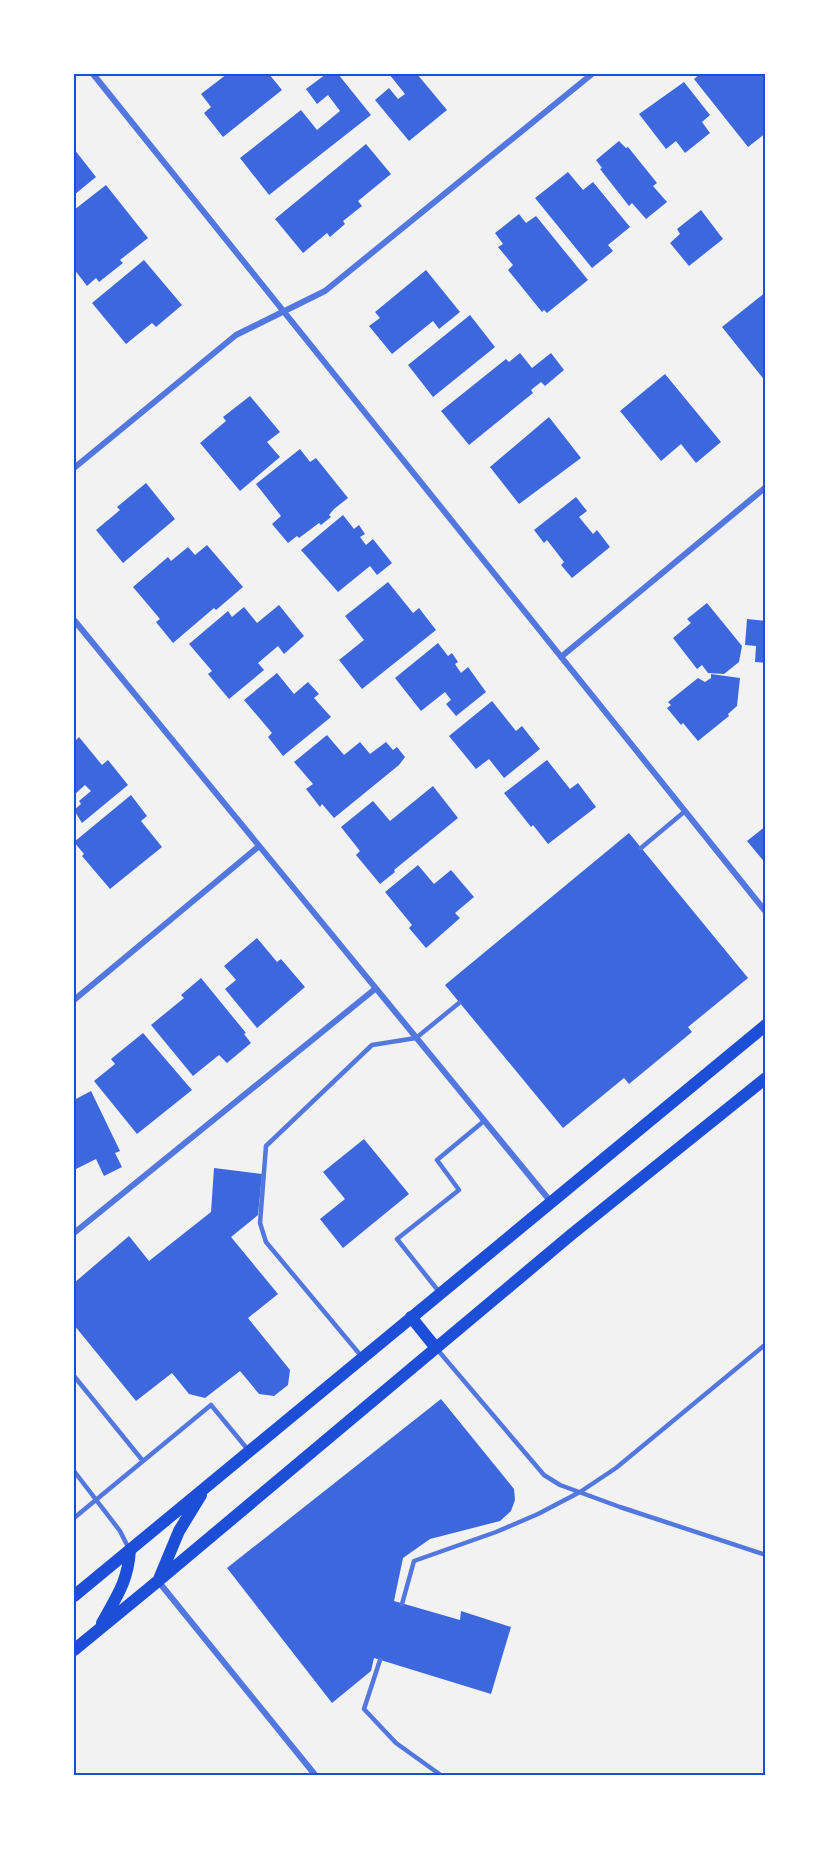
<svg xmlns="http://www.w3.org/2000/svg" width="839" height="1849" font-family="Helvetica,sans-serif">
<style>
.building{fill:#3d67dc}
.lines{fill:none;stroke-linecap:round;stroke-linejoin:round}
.service{stroke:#5277de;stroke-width:4.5}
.minor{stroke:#5277de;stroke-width:6}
.secondary{stroke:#1d4ed8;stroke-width:12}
.neatline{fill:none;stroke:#1d4ed8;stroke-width:2}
</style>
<rect width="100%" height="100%" fill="#f2f2f2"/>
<path class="building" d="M227 74H269L282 90 223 137 204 113 211 107 201 94Z
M326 74H338L371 115 269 195 240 158 301 110 317 130 340 111 328 95 317 104 306 89Z
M389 74H417L447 110 409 141 375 100 389 88 398 99 405 94Z
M700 74H761L766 79V133L748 147 694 79Z
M684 82 710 115 702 122 710 133 685 153 676 141 666 149 639 114Z
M619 141 626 148 628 147 657 183 653 186 667 202 646 219 632 203 629 206 600 169 602 168 596 160Z
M366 144 391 174 358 201 362 206 343 221 345 224 330 237 327 233 303 253 275 219Z
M74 149 96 177 74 195Z
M568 172 583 190 593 182 630 227 608 245 613 251 592 268 535 198Z
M106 185 148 238 120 260 123 263 99 282 96 278 87 286 74 269V210Z
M701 210 723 239 689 266 670 243 680 234 677 229Z
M519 214 526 223 536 216 588 280 547 313 544 310 542 312 508 270 513 265 498 247 503 244 495 233Z
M144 260 182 305 156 327 152 323 126 344 92 303Z
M426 270 460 312 439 329 433 321 392 354 369 326 380 318 375 312Z
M766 292V382L722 327Z
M470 315 495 347 433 397 408 365Z
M520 353 532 368 551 353 564 370 545 386 541 382 531 390 533 393 469 445 441 411 506 359 509 362Z
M665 374 721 442 696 463 681 444 661 461 620 411Z
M250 396 280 432 267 442 280 457 240 491 200 443 226 421 223 417Z
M549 417 581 458 519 504 490 467Z
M300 449 310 462 316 458 348 498 334 509 329 515 331 517 321 525 319 523 299 538 297 536 288 543 272 524 281 516 256 484Z
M146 483 175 519 123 563 96 530 120 510 117 507Z
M576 497 587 511 579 517 593 534 597 530 610 547 572 578 561 565 564 562 547 540 544 543 534 530Z
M343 515 354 529 359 525 365 534 360 537 366 545 373 539 392 563 377 575 370 566 338 592 301 550Z
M207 545 243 587 216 610 214 608 173 643 156 622 160 619 133 587 168 557 171 561 188 547 195 555Z
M388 582 413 613 419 608 436 630 362 689 339 660 364 640 345 616Z
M707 603 742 646 739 662 724 674 708 673 702 665 697 669 673 638 691 623 687 619Z
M279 605 304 636 284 654 278 646 258 663 264 670 229 699 208 674 212 671 189 644 228 611 232 617 244 607 257 623Z
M747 619 766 621V663L755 662 756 646 745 645Z
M438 643 448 656 452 653 458 662 455 664 461 673 468 667 486 692 456 716 446 704 451 700 445 692 421 711 395 678Z
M277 673 294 694 308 682 319 694 314 698 331 717 283 756 268 737 272 733 244 700Z
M711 674 740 678 737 706 728 714 729 716 698 741 683 723 681 725 667 708 671 705 668 702 698 678 705 682 711 678Z
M492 701 516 731 522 726 540 749 504 778 489 759 476 769 449 736Z
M327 735 344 755 360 742 370 754 386 742 393 750 397 747 405 757 399 765 334 818 322 804 320 807 306 789 313 784 294 762Z
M79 737 102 765 108 760 128 785 82 823 74 810 81 804 79 801 91 791 85 785 74 795V742Z
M547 760 570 789 578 783 596 807 548 844 533 825 531 827 504 793Z
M433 786 458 818 394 870 395 872 380 884 356 855 360 851 341 827 373 801 390 821Z
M131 795 147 816 141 821 162 847 110 889 82 856 84 854 74 842Z
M766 826V864L747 841Z
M629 833 748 978 688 1027 692 1032 629 1084 624 1078 563 1128 445 985Z
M418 865 434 884 451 870 474 897 455 913 460 918 426 948 409 928 412 925 385 892Z
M257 938 277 962 281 959 305 987 257 1028 225 989 236 980 224 966Z
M201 978 246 1033 244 1034 251 1043 227 1063 219 1055 193 1076 151 1025 184 998 181 995Z
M143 1033 192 1090 137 1134 94 1081 115 1064 111 1059Z
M91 1091 120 1151 115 1153 122 1167 104 1176 96 1159 74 1170V1100Z
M364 1139 409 1194 343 1248 320 1219 345 1199 323 1172Z
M214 1168 262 1174 258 1215 231 1237 278 1294 248 1318 290 1370 288 1385 274 1396 259 1394 240 1371 205 1398 189 1394 172 1373 136 1401 74 1325V1283L129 1236 149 1261 211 1212Z
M441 1399 514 1489 515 1500 511 1511 500 1521 430 1539 403 1558 394 1601 460 1620 461 1611 511 1627 491 1694 374 1658 371 1671 332 1703 227 1568Z"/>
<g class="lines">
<path class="service" d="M641 848 684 812
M440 1293 397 1239 459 1190 437 1160 484 1121
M436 1348 544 1475 560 1485 620 1507 766 1555
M362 1357 266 1242 260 1223 266 1146 372 1045 416 1038 459 1003
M74 1376 143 1461
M74 1471 120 1531 129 1549
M74 1518 211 1405 249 1451
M402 1604 414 1561 496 1532 538 1514 580 1492 616 1468 766 1344
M380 1660 364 1709 396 1743 442 1776"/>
<path class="minor" d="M93 74 766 912
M74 468 236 335 325 291 592 74
M74 620 551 1202
M561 657 766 487
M74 1000 258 847
M74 1233 375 989
M158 1581 316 1776"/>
<path class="secondary" d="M411 1317 436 1348
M159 1579 179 1531 201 1495
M74 1596 766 1025
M102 1623C117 1596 128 1581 130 1550
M74 1650 158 1581 572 1234 766 1078"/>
</g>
<rect width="839" height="1849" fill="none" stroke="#ffffff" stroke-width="150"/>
<rect x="75" y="75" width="689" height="1699" class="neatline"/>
</svg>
